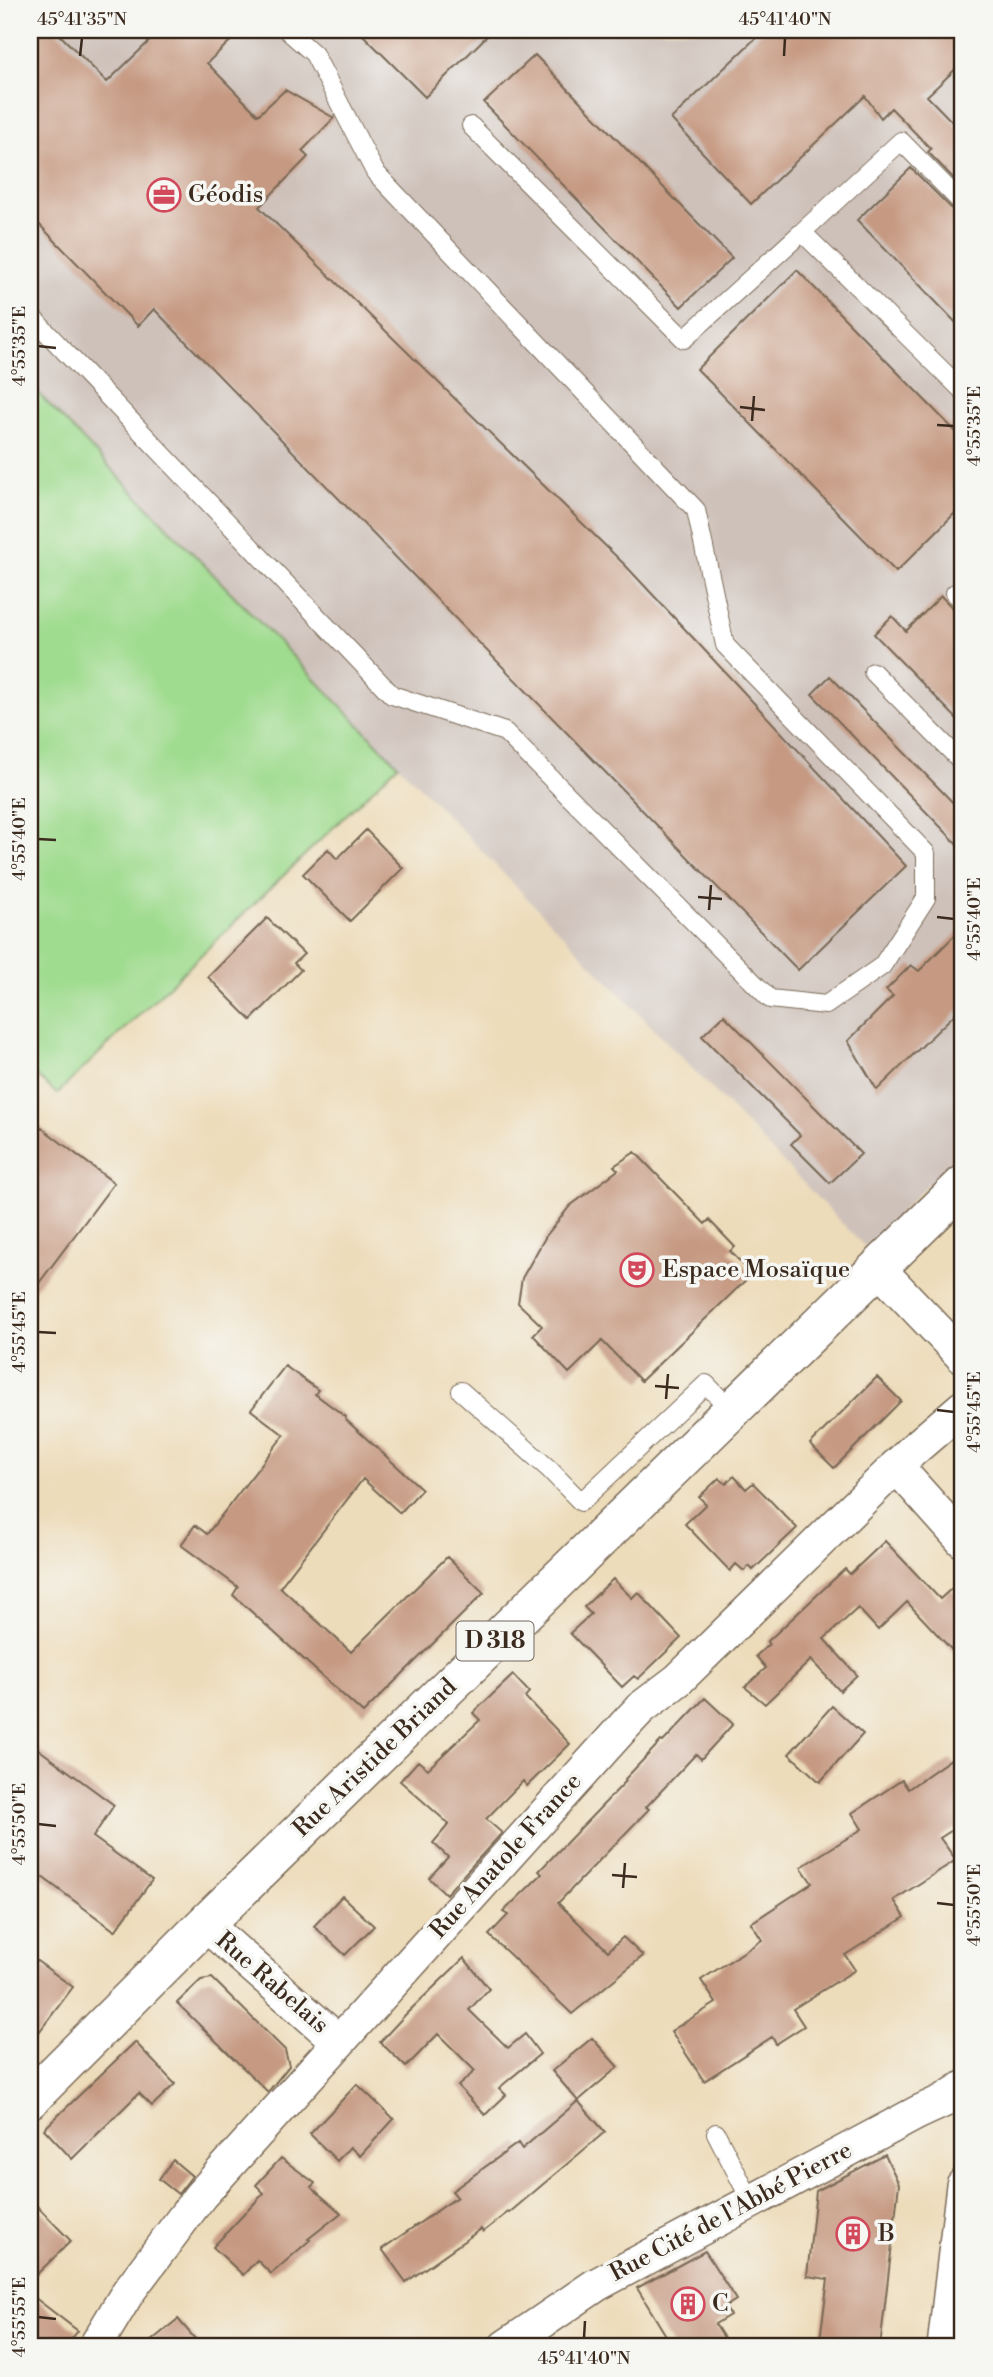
<svg xmlns="http://www.w3.org/2000/svg" width="993" height="2377" font-family="'Libre Bodoni',serif">
<style>
.industrial{fill:#cec1ba}
.green{fill:#a0dc90;stroke:#6e8357;stroke-width:2}
.building{fill:#c69a82}
.lines{fill:none;stroke-linecap:round;stroke-linejoin:round}
.lane-casing{stroke:#796855;stroke-width:20}
.street-casing{stroke:#796855;stroke-width:36}
.primary-casing{stroke:#796855;stroke-width:41}
.lane{stroke:#fff;stroke-width:18}
.street{stroke:#fff;stroke-width:33}
.primary{stroke:#fff;stroke-width:38}
.ticks{fill:none;stroke:#3b2a1e;stroke-width:2.5}
.labels{text-anchor:middle;dominant-baseline:central;stroke-width:7;stroke-linejoin:round;paint-order:stroke}
.shield{fill:#f6f6f2;stroke:#73675e;stroke-width:2}
.shield-label{font-size:23px;font-weight:bold;fill:#3b2a1e}
.poi-label{font-size:24px;fill:#3b2a1e;stroke:#f6f6f2;text-anchor:start}
.street-label{font-size:24px;fill:#3b2a1e;stroke:#f6f6f2}
.neatline{fill:none;stroke:#3b2a1e;stroke-width:2.5}
.ticks-label{font-size:18px;text-anchor:middle;fill:#3b2a1e}
</style>
<rect width="100%" height="100%" fill="#f6f6f2"/>
<filter id="ink" filterUnits="userSpaceOnUse"><feTurbulence type="fractalNoise" baseFrequency=".0143" numOctaves="2"/><feDisplacementMap in="SourceGraphic" scale="14" xChannelSelector="R" yChannelSelector="G"/><feConvolveMatrix kernelMatrix="1 2 1 2 8 2 1 2 1" color-interpolation-filters="sRGB"/></filter>
<filter id="wash" filterUnits="userSpaceOnUse"><feTurbulence type="fractalNoise" baseFrequency=".00686" numOctaves="4" result="noise"/><feDisplacementMap in="SourceGraphic" scale="28" xChannelSelector="R" yChannelSelector="G"/><feGaussianBlur stdDeviation="1.57" result="paint"/><feColorMatrix in="noise" values="0 0 0 0 0 0 0 0 0 0 0 0 0 0 0 0 0 1.4 0 .05"/><feComposite in="paint" operator="in"/></filter>
<g filter="url(#wash)">
<rect width="100%" height="100%" fill="#eddcba"/>
<path class="industrial" d="M30 30H963V1150L865 1247 30 384Z"/>
<path class="green" d="M30 385 398 765 57 1094 30 1070Z"/>
<g id="blocks">
<path class="building" d="M30 30H55L107 82 161 30H242L207 63 258 115 285 90 334 118 302 151 308 157 259 207 626 566 906 866 798 970 154 309 138 326 30 215Z
M358 30H493L425 97Z
M764 30H963V62L927 96 963 133V188L928 152 931 149 891 108 881 118 865 96 751 204 671 119Z
M535 55 732 258 681 307 484 103Z
M911 168 955 212 963 215V330L857 220Z
M797 270 963 439V505L896 572 697 369Z
M941 596 963 619V725L874 634 892 616 906 631Z
M830 676 963 813V850L812 694Z
M366 830 403 868 350 921 303 874 328 849 337 859Z
M267 918 304 954 294 963 301 970 251 1020 208 977Z
M963 927V1006L877 1090 848 1041 893 996 886 990 911 965 919 971Z
M724 1015 861 1154 830 1183 791 1144 800 1135 702 1036Z
M30 1119 114 1183 30 1295Z
M635 1152 705 1224 709 1220 735 1247 730 1251 752 1274 641 1381 602 1341 569 1373 533 1335 542 1326 518 1303 522 1278 546 1236 570 1206 618 1170 614 1166Z
M285 1366 318 1390 315 1394 346 1417 345 1419 422 1489 400 1513 363 1479 280 1587 351 1652 447 1557 484 1593 363 1713 233 1595 238 1587 181 1545 195 1525 207 1534 284 1435 251 1410Z
M877 1377 901 1401 834 1468 810 1444Z
M734 1476 746 1489 753 1483 797 1528 753 1570 749 1566 744 1571 736 1564 730 1571 685 1524 706 1504 699 1497 719 1478 726 1484Z
M885 1541 940 1599 951 1589 963 1602V1662L907 1602 878 1630 858 1608 824 1639 857 1675 840 1691 811 1660 765 1704 745 1687 766 1668 756 1656 769 1644 767 1642 845 1569 850 1574Z
M613 1579 632 1598 638 1592 681 1638 638 1679 634 1676 622 1687 570 1633 591 1614 584 1607Z
M513 1675 529 1692 525 1697 570 1744 527 1786 523 1781 486 1819 502 1833 446 1894 429 1878 448 1857 433 1843 449 1824 400 1781 418 1761 428 1769 480 1720 473 1713Z
M705 1698 733 1724 701 1759 696 1754 646 1807 649 1809 558 1903 608 1951 623 1937 643 1956 572 2014 489 1935 508 1915 503 1912 542 1874 539 1871 626 1781 625 1779 661 1741 663 1742Z
M832 1706 863 1734 820 1782 789 1754Z
M30 1743 114 1805 93 1837 152 1880 115 1931 30 1868Z
M951 1759 963 1776V1823L940 1838 956 1860 894 1900 905 1917 845 1955 855 1970 793 2009 804 2026 776 2044 772 2037 704 2081 671 2031 716 2003 701 1980 762 1940 751 1923 812 1883 801 1867 862 1829 852 1813 902 1780 908 1789Z
M342 1896 374 1926 345 1955 314 1926Z
M30 1956 73 1987 30 2044Z
M464 1958 489 1989 469 2010 508 2048 525 2034 540 2054 499 2088 506 2095 485 2115 458 2086 475 2071 438 2034 406 2067 380 2042 406 2014Z
M212 1978 285 2050 289 2066 268 2092 177 2003 201 1980Z
M592 2038 618 2067 578 2101 552 2071Z
M135 2042 175 2084 152 2106 139 2093 72 2159 44 2129Z
M357 2084 394 2119 360 2156 350 2147 337 2161 310 2134Z
M578 2101 605 2132 509 2213 508 2212 483 2232 481 2229 406 2282 382 2249 457 2197 452 2191 518 2143 522 2149Z
M885 2155 899 2184 880 2347H819L828 2279 807 2276 816 2191Z
M281 2158 315 2183 311 2187 341 2213 308 2239 310 2240 271 2274 257 2260 243 2275 213 2247 264 2193 256 2185Z
M173 2160 192 2176 178 2194 159 2179Z
M30 2199 71 2241 30 2281Z
M705 2251 736 2300 725 2307 730 2315 715 2324 730 2347H673L637 2288Z
M30 2294 78 2331 65 2347H30Z
M178 2319 202 2347H144L168 2327Z"/>
</g>
</g>
<g filter="url(#ink)">
<use href="#blocks" fill-opacity="0" stroke="#796855" stroke-width="2"/>
<g class="lines">
<defs>
<path id="lane" d="M471 126 684 339 802 232 963 391
M802 232 901 141 963 204
M30 315 392 695 505 732 770 999 826 1005 882 966 926 898V853L725 645 696 510 375 172 314 54 287 30
M955 593 963 602
M873 672 963 763
M461 1391 549 1469 581 1502 706 1384 731 1410
M716 2133 751 2201"/>
<path id="street" d="M878 1268 963 1357
M896 1466 963 1541
M205 1924 339 2042
M95 2347 128 2292 200 2196 625 1725 641 1708 678 1680 913 1450 963 1407
M505 2347 596 2285 917 2113 943 2101 963 2088
M944 2347 963 2185"/>
<path id="primary" d="M30 2099 205 1924 963 1185"/>
</defs>
<use href="#lane" class="lane-casing"/>
<use href="#street" class="street-casing"/>
<use href="#primary" class="primary-casing"/>
<use href="#lane" class="lane"/>
<use href="#street" class="street"/>
<use href="#primary" class="primary"/>
</g>
</g>
<path class="ticks" d="M80 56 82 38M784 56 785 38M38 346 56 348M740 407 765 410M752 421 754 396M937 425 954 426M38 839 56 840M698 897 722 899M709 910 711 885M937 917 954 919M38 1332 56 1333M655 1386 679 1388M666 1399 668 1374M937 1410 954 1412M38 1824 56 1826M612 1875 637 1877M623 1888 625 1863M937 1903 954 1905M38 2317 56 2319M584 2338 585 2321"/>
<defs>
<symbol id="office-ring" viewBox="-11 -11 22 22"><circle r="9.5" fill="#f6f6f2" stroke="#d1495b" stroke-width="1.5"/><path d="M-6-3h4V-5.5h4V-3h4V5H-6ZM-1-4.5V-3h2v-1.5ZM-6 0V1H6V0Z" fill="#d1495b"/></symbol>
<symbol id="theatre-ring" viewBox="-11 -11 22 22"><circle r="9.5" fill="#f6f6f2" stroke="#d1495b" stroke-width="1.5"/><path d="M-5-5.5Q0-4 5-5.5V0Q5 5 0 6Q-5 5-5 0ZM-3.3-2.5H-1v1.5H-3.3ZM1-2.5H3.3v1.5H1ZM-2.8 1Q0 5.5 2.8 1Z" fill="#d1495b"/></symbol>
<symbol id="building-ring" viewBox="-11 -11 22 22"><circle r="9.5" fill="#f6f6f2" stroke="#d1495b" stroke-width="1.5"/><path d="M-4-6H4V6H1V3H-1V6H-4ZM-2.5-4.3h1.7v1.8h-1.7ZM.8-4.3h1.7v1.8H.8ZM-2.5-1h1.7V.8h-1.7ZM.8-1h1.7V.8H.8Z" fill="#d1495b"/></symbol>
</defs>
<g fill-rule="evenodd">
<use href="#office-ring" x="145" y="176" width="38" height="38"/>
<use href="#theatre-ring" x="618" y="1251" width="38" height="38"/>
<use href="#building-ring" x="834" y="2215" width="38" height="38"/>
<use href="#building-ring" x="669" y="2285" width="38" height="38"/>
</g>
<g class="labels">
<rect class="shield" x="456.5" y="1621.5" width="77" height="39" rx="5"/>
<g class="shield-label">
<text x="495" y="1641">D 318</text>
</g>
<g class="poi-label">
<text x="188" y="195">Géodis</text>
<text x="662" y="1270">Espace Mosaïque</text>
<text x="878" y="2234">B</text>
<text x="712" y="2304">C</text>
</g>
<g class="street-label">
<text transform="translate(375 1758) rotate(-44)">Rue Aristide Briand</text>
<text transform="translate(506 1856) rotate(-48)">Rue Anatole France</text>
<text transform="translate(272 1983) rotate(41)">Rue Rabelais</text>
<text transform="translate(731 2212) rotate(-28)">Rue Cité de l'Abbé Pierre</text>
</g>
</g>
<rect width="993" height="2377" fill="none" stroke="#f6f6f2" stroke-width="77"/>
<rect x="38" y="38" width="916" height="2300" class="neatline"/>
<g class="ticks-label">
<text x="82" y="25">45°41'35"N</text>
<text x="785" y="25">45°41'40"N</text>
<text transform="translate(19 346) rotate(-90)" y="6">4°55'35"E</text>
<text transform="translate(974 426) rotate(-90)" y="6">4°55'35"E</text>
<text transform="translate(19 839) rotate(-90)" y="6">4°55'40"E</text>
<text transform="translate(974 919) rotate(-90)" y="6">4°55'40"E</text>
<text transform="translate(19 1332) rotate(-90)" y="6">4°55'45"E</text>
<text transform="translate(974 1412) rotate(-90)" y="6">4°55'45"E</text>
<text transform="translate(19 1824) rotate(-90)" y="6">4°55'50"E</text>
<text transform="translate(974 1905) rotate(-90)" y="6">4°55'50"E</text>
<text transform="translate(19 2317) rotate(-90)" y="6">4°55'55"E</text>
<text x="584" y="2364">45°41'40"N</text>
</g>
</svg>
